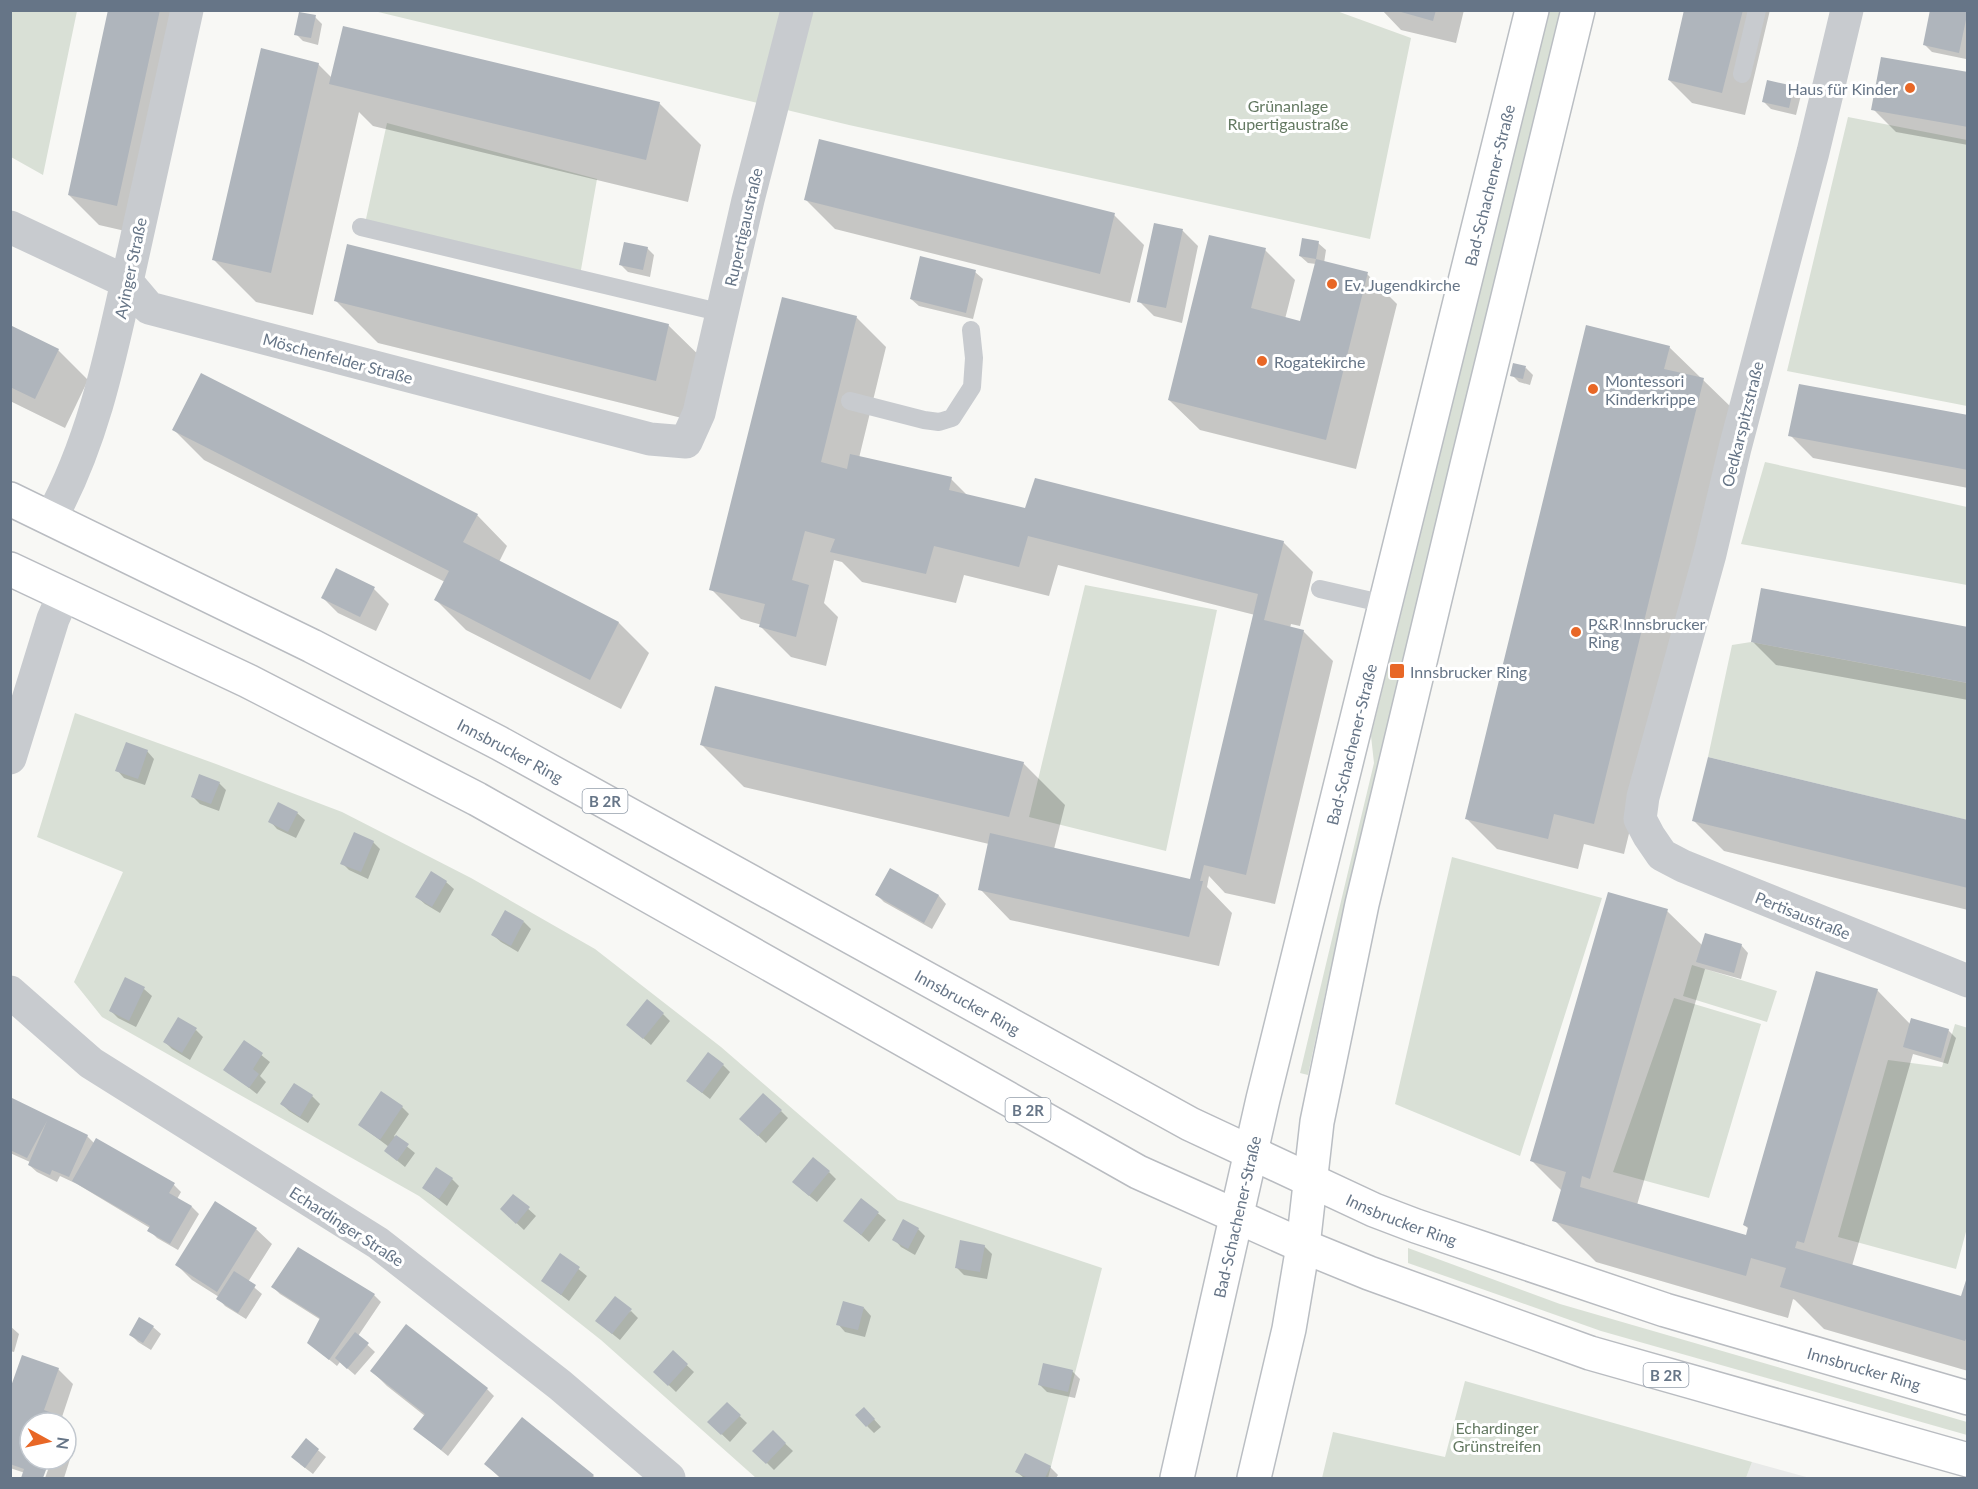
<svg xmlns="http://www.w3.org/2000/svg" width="1978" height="1489" font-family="Lato,sans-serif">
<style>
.built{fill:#e9eae9}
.green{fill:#d9e0d6}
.shadow{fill:#0003}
.building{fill:#afb5bc}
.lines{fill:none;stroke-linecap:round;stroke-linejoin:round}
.secondary-casing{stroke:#babec3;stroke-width:36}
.primary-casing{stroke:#b9bcc1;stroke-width:36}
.service{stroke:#c8cbcf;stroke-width:18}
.minor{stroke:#c8cbcf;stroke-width:33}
.secondary{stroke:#fff;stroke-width:33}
.primary{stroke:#fff;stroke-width:33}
.poi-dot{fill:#e86726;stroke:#fff;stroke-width:2}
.labels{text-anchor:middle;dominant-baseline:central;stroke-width:6;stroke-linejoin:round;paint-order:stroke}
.shield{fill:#fff;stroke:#949eab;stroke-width:1.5}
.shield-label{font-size:15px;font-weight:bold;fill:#667587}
.poi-label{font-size:16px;fill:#667587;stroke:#fff;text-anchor:start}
.park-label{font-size:16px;fill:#647962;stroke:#fff}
.street-label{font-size:16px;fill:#667587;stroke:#fff}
</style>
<rect width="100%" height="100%" fill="#f8f8f5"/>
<path class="built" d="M1752 1462 1810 1478H1746Z"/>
<path class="green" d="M11 10 77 11 43 175 11 157Z
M1334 10 1411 38 1370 239 849 125 374 11Z
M1549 11H1566L1453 461 1326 990 1308 1075 1300 1073 1374 763 1371 736Z
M1848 117 1967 140V406L1787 371Z
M387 123 597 179 579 281 364 228Z
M1765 462 1967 507V585L1741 544Z
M1085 585 1217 610 1166 851 1029 817Z
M1751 642 1967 683V820L1708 757 1732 645Z
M75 713 216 764 342 812 471 878 595 949 721 1047 898 1200 1102 1268 1048 1478H756L601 1340 419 1196 102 1017 74 982 123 872 37 837Z
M1452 857 1602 898 1520 1156 1395 1104Z
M1692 965 1777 991 1767 1022 1683 996Z
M1674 998 1761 1024 1709 1198 1613 1172Z
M1955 1024 1968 1028 1967 1228 1956 1269 1838 1237 1888 1060 1942 1067Z
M1408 1248 1560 1304 1967 1422V1435L1601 1331 1408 1263Z
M1465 1381 1752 1462 1746 1478H1322L1333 1432 1445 1457Z"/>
<path class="shadow" d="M110 10H196L147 236 99 225 69 195Z
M1382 10H1464L1456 43 1401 30Z
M1686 10H1770L1745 115 1692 103 1669 80Z
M1968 10 1966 59 1932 52 1925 45Z
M315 17 322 24 318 45 303 41 296 34Z
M318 64 332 78 659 103 701 145 688 202 373 126 359 112 313 315 256 302 214 260Z
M1968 74V145L1896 132 1873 109Z
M1793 87 1801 95 1796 115 1771 109 1764 102Z
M805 199 1114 215 1144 245 1130 303 835 229Z
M1155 225 1183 231 1198 246 1182 323 1154 316 1139 301Z
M1318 243 1326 250 1324 263 1367 274 1397 304 1356 469 1200 430 1169 400 1265 250 1295 280 1285 319 1301 323 1316 264 1308 263 1300 256Z
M647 248 654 255 650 277 628 272 621 265Z
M975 272 983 279 973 319 919 306 911 299Z
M336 301 668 325 711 367 698 422 378 343Z
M856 317 886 347 859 458 951 479 968 496 1026 510 1283 542 1313 572 1300 626 1291 624 1290 628 1303 631 1333 661 1275 904 1225 893 1209 876 1207 887 1232 913 1219 966 1010 920 980 889 989 844 744 787 702 745 1023 763 1065 805 1054 849 1191 880 1255 615 1058 565 1049 596 964 575 956 603 862 582 842 562 834 560 824 603 838 617 826 666 791 657 761 627 762 625 741 619 711 589Z
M10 327 58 350 88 380 65 428 10 401Z
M1669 347 1733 409 1624 854 1584 844 1578 869 1497 849 1467 819Z
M1526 368 1533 375 1530 385 1519 382 1512 375Z
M1968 416V488L1813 458 1790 435Z
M174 430 477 515 507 546 499 562 619 623 649 653 621 709 466 630 436 600 445 582 204 460Z
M374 589 389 604 376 631 338 613 323 598Z
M1968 628V700L1776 665 1753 642Z
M147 751 154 759 145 785 124 778 117 770Z
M219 783 226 790 219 811 200 804 192 796Z
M278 804 297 813 305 820 296 838 277 829 270 821Z
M1694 821H1968V910L1724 851Z
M373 842 380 849 368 879 349 870 342 863Z
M891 870 939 896 946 904 932 929 884 902 877 895Z
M431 873 446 882 454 889 440 913 425 904 417 897Z
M1667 911 1703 946 1741 945 1748 953 1741 979 1705 969 1637 1205 1747 1236 1749 1229 1744 1225 1877 990 1911 1025 1948 1030 1956 1038 1948 1064 1913 1054 1852 1266 1962 1298 1968 1276V1371L1824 1329 1795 1300 1793 1299 1788 1318 1596 1262 1554 1220 1562 1191 1532 1161Z
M524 922 531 929 518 952 501 942 493 935Z
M126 979 144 989 152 996 136 1027 118 1018 111 1011Z
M663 1014 670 1021 651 1045 636 1032Z
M196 1030 203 1037 190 1060 172 1049 165 1042Z
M245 1042 270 1062 260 1076 266 1082 257 1094 225 1069Z
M723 1065 730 1072 710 1099 696 1088Z
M294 1085 312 1096 320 1104 308 1123 289 1111 282 1104Z
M10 1098 87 1136 94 1143 174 1185 181 1192 177 1199 192 1207 199 1214 178 1250 157 1238 149 1230 150 1228 77 1184 60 1176 57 1182 37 1172 29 1165 30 1162 10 1153Z
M402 1107 409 1114 394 1136 415 1153 405 1167 394 1158 389 1147 360 1125Z
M781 1111 788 1118 766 1143 748 1126Z
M829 1172 836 1179 817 1202 801 1189Z
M452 1179 459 1186 447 1206 424 1188Z
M514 1196 536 1216 524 1230 509 1216Z
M862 1200 886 1220 869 1242 845 1221Z
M256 1229 272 1244 248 1282 262 1294 246 1319 225 1306 218 1298 219 1297 192 1280 177 1265Z
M918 1229 925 1236 915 1255 901 1247 894 1239Z
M984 1246 992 1254 987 1279 964 1275 957 1268Z
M561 1255 587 1276 569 1301 543 1281Z
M273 1287 374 1295 381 1302 358 1336 375 1352 355 1375 340 1362 337 1366 309 1343 321 1320 280 1294Z
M864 1308 871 1316 865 1337 845 1332 838 1324Z
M631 1311 638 1318 620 1340 605 1328Z
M10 1326 19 1334 14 1352 10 1351Z
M153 1327 161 1334 151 1350 138 1342 130 1334Z
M673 1352 694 1372 676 1392 655 1372Z
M58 1369 73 1384 61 1420 65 1423H30V1459H48L42 1478H23L25 1473 10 1468V1394Z
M372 1371 487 1389 494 1396 448 1456 415 1429 425 1416 387 1386Z
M1072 1371 1080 1379 1075 1398 1047 1392 1039 1384Z
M727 1404 747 1423 730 1442 709 1422Z
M871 1416 881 1427 874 1433 867 1426Z
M523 1420 593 1476 596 1478H500L486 1464Z
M773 1432 793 1451 774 1470 755 1451Z
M306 1440 326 1457 313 1474 300 1464Z
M66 1450 71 1456 64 1478H45L52 1459H66Z
M1026 1455 1050 1467 1058 1475 1056 1478H1024L1017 1472Z"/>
<path class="building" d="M108 10H160L117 206 68 195Z
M1394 10H1436L1433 21Z
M1684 10H1743L1722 93 1668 80Z
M1930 10H1968L1959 53 1923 45Z
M299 12 316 15 311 38 294 35Z
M343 26 660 102 646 160 329 84Z
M261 48 319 63 271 273 212 260Z
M1881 57 1968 72V127L1871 110Z
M1767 80 1794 86 1789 108 1762 102Z
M819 139 1115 213 1100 274 804 200Z
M1154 223 1183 229 1166 308 1137 302Z
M1209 235 1266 248 1251 308 1300 321 1316 259 1368 272 1326 440 1168 400Z
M1302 238 1319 241 1316 259 1299 256Z
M624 242 648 247 643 270 619 265Z
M347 244 669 324 656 381 334 301Z
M920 256 976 270 966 313 910 299Z
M782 297 857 316 821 462 847 469 850 454 952 477 949 490 1025 508 1035 478 1284 541 1264 620 1304 630 1266 790 1246 875 1204 865 1200 881H1203L1189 937 978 890 990 833 1190 879 1258 594 1028 536 1019 567 934 546 926 574 830 552 835 539 805 531 792 580 809 585 796 637 759 627 765 604 709 590Z
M10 325 59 349 35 399 10 387Z
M1586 325 1670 346 1664 369 1704 378 1594 824 1554 814 1548 839 1465 819Z
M1513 363 1526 366 1523 379 1510 376Z
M201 373 478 514 463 542 619 622 590 680 434 600 449 571 172 430Z
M1799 384 1968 415V470L1788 436Z
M336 568 375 587 360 617 321 598Z
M1761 588 1968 627V683L1751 642Z
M715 686 1024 762 1009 817 700 745Z
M126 742 148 750 138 779 115 771Z
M1708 757 1968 820V888L1692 821Z
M199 774 220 782 211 804 191 797Z
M278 802 298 812 288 832 268 822Z
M354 832 374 841 361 872 340 864Z
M890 868 939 895 924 923 875 895Z
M431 871 447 881 432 907 415 897Z
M1608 892 1668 909 1590 1179 1582 1176 1580 1187 1746 1235 1748 1227 1743 1225 1816 971 1878 989 1804 1243 1797 1241 1795 1248 1961 1296 1968 1274V1334L1965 1341 1780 1287 1786 1268 1751 1258 1746 1276 1552 1221 1566 1172 1530 1161Z
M505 910 524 921 511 946 491 935Z
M1705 933 1742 944 1734 973 1696 962Z
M125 977 145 987 129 1021 109 1011Z
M647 999 664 1013 643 1039 626 1025Z
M178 1017 197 1028 182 1053 163 1042Z
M1911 1018 1949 1029 1941 1058 1903 1047Z
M244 1040 263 1053 253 1069 259 1074 249 1088 223 1070Z
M708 1052 724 1064 702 1093 686 1081Z
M294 1083 313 1095 300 1117 280 1104Z
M381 1091 403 1106 380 1140 358 1125Z
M763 1093 782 1110 758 1136 739 1119Z
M10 1097 88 1135 69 1177 52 1170 50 1175 28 1165 47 1121 27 1158 10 1150Z
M396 1135 409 1144 397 1161 384 1151Z
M96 1138 175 1183 169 1193 192 1206 170 1244 147 1231 150 1226 72 1181Z
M813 1157 830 1171 809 1196 792 1182Z
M436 1167 453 1178 439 1199 422 1188Z
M513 1194 530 1207 516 1224 500 1209Z
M861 1198 879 1212 861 1235 843 1221Z
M215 1201 257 1228 217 1292 175 1265Z
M903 1219 919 1228 908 1249 892 1240Z
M960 1240 985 1245 980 1272 955 1268Z
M298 1247 375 1294 329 1360 307 1343 320 1318 271 1287Z
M560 1253 580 1267 561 1295 541 1281Z
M234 1271 256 1285 238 1313 216 1299Z
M615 1296 632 1309 612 1334 595 1321Z
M843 1301 864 1307 858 1330 836 1325Z
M139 1317 154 1326 143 1343 129 1335Z
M406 1324 488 1388 441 1450 413 1429 425 1414 370 1371Z
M355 1332 369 1343 347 1369 335 1358Z
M673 1350 688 1364 668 1386 653 1372Z
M22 1355 59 1368 44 1410 60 1416 58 1423H30V1459H50L43 1478H21L24 1469 10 1464V1389Z
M1043 1363 1073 1370 1068 1392 1038 1385Z
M727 1402 741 1415 721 1435 707 1422Z
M864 1407 875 1419 866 1427 855 1415Z
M522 1417 594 1475 591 1478H501L484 1464Z
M773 1430 786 1443 766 1464 752 1451Z
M306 1438 319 1449 305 1468 291 1457Z
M1025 1453 1051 1466 1045 1478H1028L1015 1472Z"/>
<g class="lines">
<defs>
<g id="secondary">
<path id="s1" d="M1177 1478 1263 1099 1532 10"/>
<path d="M1254 1478 1289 1329 1303 1246 1317 1122 1362 904 1467 465 1578 10"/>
</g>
<g id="primary">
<path id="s2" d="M10 499 312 646 499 743 1190 1124 1374 1210 1416 1226 1665 1310 1968 1398"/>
<path d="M10 569 248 681 477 799 1138 1172 1303 1246 1369 1273 1590 1353 1968 1460"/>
</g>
</defs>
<use href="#secondary" class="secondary-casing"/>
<use href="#primary" class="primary-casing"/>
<path class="service" d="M1742 74 1757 10
M361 227 723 313
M850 401 924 420 939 422 952 418 972 387 974 358 971 330
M1320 589 1385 604"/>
<path class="minor" d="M1847 10 1813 152 1735 448 1710 554 1643 797 1640 819 1649 836 1662 855 1683 866 1968 981
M10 227 127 282 149 308 650 439 686 442 699 413 748 200 797 10
M51 518C94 440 111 353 130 268 149 182 168 96 187 10
M10 758 53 619 64 594
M10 992 91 1063 378 1243 560 1385 669 1478"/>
<use href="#secondary" class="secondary"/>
<use href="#primary" class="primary"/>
</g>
<g class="poi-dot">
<circle cx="1910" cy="88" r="6"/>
<circle cx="1332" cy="284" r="6"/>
<circle cx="1262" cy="361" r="6"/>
<circle cx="1593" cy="389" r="6"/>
<circle cx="1576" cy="632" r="6"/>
<rect x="1389" y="663" width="16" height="16" rx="3"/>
</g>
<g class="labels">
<g class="shield">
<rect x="582.5" y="789" width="45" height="24" rx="4.5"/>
<rect x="1005.5" y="1098" width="45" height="24" rx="4.5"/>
<rect x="1643.5" y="1363" width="45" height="24" rx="4.5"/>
</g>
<g class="shield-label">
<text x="605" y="801">B 2R</text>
<text x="1028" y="1110">B 2R</text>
<text x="1666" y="1375">B 2R</text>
</g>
<g class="poi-label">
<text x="1898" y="88" text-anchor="end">Haus für Kinder</text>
<text x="1344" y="284">Ev. Jugendkirche</text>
<text x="1274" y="361">Rogatekirche</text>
<text x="1605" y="380">Montessori<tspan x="1605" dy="18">Kinderkrippe</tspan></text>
<text x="1588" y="623">P&amp;R Innsbrucker<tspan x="1588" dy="18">Ring</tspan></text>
<text x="1410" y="671">Innsbrucker Ring</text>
</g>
<g class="park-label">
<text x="1288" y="105">Grünanlage<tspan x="1288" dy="18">Rupertigaustraße</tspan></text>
<text x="1497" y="1427">Echardinger<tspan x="1497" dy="18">Grünstreifen</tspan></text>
</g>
<g class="street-label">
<text stroke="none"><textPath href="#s1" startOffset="1330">Bad-Schachener-Straße</textPath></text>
<text transform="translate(743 227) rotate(-77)">Rupertigaustraße</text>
<text transform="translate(130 268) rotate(-78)">Ayinger Straße</text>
<text transform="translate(338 358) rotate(15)">Möschenfelder Straße</text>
<text transform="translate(1742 424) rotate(-76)">Oedkarspitzstraße</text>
<text stroke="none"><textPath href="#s1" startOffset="754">Bad-Schachener-Straße</textPath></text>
<text stroke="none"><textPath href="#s2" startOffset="560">Innsbrucker Ring</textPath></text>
<text transform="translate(1803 915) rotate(22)">Pertisaustraße</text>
<text stroke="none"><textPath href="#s2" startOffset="1082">Innsbrucker Ring</textPath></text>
<text stroke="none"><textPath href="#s1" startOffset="268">Bad-Schachener-Straße</textPath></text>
<text stroke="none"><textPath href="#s2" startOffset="1568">Innsbrucker Ring</textPath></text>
<text transform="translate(347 1226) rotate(33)">Echardinger Straße</text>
<text stroke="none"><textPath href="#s2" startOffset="2054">Innsbrucker Ring</textPath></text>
</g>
</g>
<rect width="1978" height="1489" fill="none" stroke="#667587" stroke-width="24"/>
<g transform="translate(48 1441) rotate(98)"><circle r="28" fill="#ffffff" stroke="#c2c8cf" stroke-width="1.5"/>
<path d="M0-4.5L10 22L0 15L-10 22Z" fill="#e86726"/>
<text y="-9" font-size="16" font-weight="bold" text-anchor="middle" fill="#667587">N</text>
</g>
</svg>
